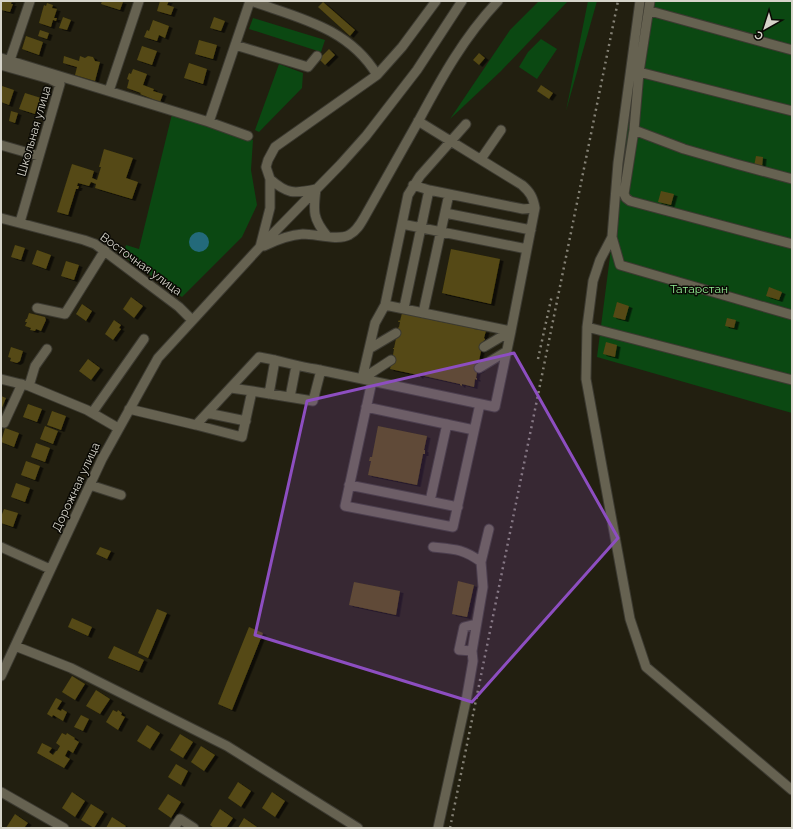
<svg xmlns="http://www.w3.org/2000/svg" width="793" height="829" font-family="Raleway,sans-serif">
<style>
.green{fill:#0b4812}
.water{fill:#236a7a}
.building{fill:#544913;filter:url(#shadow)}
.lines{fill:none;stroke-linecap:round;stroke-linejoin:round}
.minor-casing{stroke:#3c3a31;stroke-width:11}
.minor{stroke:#666251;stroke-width:9}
.rail{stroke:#858276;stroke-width:2.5;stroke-dasharray:2 4;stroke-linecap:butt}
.marked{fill:#8d4ec1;fill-opacity:0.2;stroke:#8d4ec1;stroke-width:3;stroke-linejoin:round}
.labels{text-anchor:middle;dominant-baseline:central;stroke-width:3;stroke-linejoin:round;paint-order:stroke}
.street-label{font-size:12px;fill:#d6d4ca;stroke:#0a0904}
.park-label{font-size:12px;fill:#93f095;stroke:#0a0904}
</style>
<defs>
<filter id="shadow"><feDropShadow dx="3.5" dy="2" stdDeviation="0" flood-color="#0009"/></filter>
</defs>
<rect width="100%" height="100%" fill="#221f10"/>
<path class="green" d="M539 1H568L501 71 450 119 510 30Z
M588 1H597L566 111Z
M643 1H792V413L597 357Z
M253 18 325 40 321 52 249 29Z
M541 39 557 49 537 79 519 67 528 52Z
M279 64 303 73 302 88 259 132 255 130Z
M172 114 253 140 251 170 257 205 242 237 182 297 123 256 126 245 139 249Z"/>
<path class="water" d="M189 242a10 10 0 1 1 20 0a10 10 0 1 1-20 0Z"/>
<path class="building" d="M1 1H12L11 4H13L10 12 1 10Z
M102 1H119L123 2 120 10 101 4Z
M160 1H169L167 5 174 7 171 15 157 11Z
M323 2 355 30 350 36 318 7Z
M47 3 53 5 52 8 57 9 54 18H57L56 21 53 20 51 27 39 23 44 5 46 6Z
M63 17 71 20 67 30 59 28Z
M214 17 225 21 221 31 210 28Z
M153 20 169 26 165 38 159 35 157 41 144 37 147 30 149 31Z
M40 30 49 33 47 39 38 36Z
M26 36 43 42 39 55 22 49Z
M199 40 217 45 213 59 195 54Z
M142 46 157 51 152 65 137 60Z
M329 49 335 55 325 65 319 59Z
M479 53 485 58 479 65 473 60Z
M64 56 79 61 80 56 85 58 88 56 93 57 95 61 100 62 95 81 75 75 77 67 63 63Z
M189 63 207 69 203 84 184 78Z
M133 69 147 74 143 85 154 89 153 91 163 94 160 102 140 94 141 93 127 88 129 80 127 79 129 73 131 74Z
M541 85 553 93 549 99 537 91Z
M2 86 14 90 9 105 1 102V90Z
M25 93 41 98 35 114 19 109Z
M11 111 18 113 15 123 9 121Z
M104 149 133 158 126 178 138 182 132 199 95 188 96 184 91 182 89 186 78 183 77 186H79L78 189H76L68 215 57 212 72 164 94 171 92 178 97 180 101 167H99Z
M756 156 763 157 762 167 754 166Z
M661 191 674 194 671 205 658 202Z
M15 245 25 248 21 260 11 257Z
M451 249 500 259 491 304 442 293Z
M37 250 51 255 46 269 32 264Z
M66 261 79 265 74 280 61 276Z
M769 287 782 292 779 300 766 296Z
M131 297 143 306 134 318 123 309Z
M617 302 629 306 625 320 613 317Z
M82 304 92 311 86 321 76 314Z
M29 313 45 317 46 320 41 331 36 329 35 331 30 330 31 328 25 326 27 322H25L26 319H27Z
M402 313 430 319V318H432V320L472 328V327H474V329L486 331 484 338 485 339V340H484L483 345 485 349 481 351 478 366 481 370 477 372 476 378H477V380L475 379 474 387 462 384V386L460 385V384L420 375V377L418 376V375L390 369 392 361 389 357 393 355 394 349H393V348H394L397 334 395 330 399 327 400 322H398L399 320 400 321Z
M727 318 736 320 734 328 725 326Z
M114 320 121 325 119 328 121 329 113 340 105 334Z
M606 342 617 345 615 357 603 354Z
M11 347 23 351 20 361 17 363 10 361 11 358 8 357Z
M88 359 100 368 91 380 79 371Z
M1 396 6 398 1 410Z
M28 404 42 409 37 422 23 417Z
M52 411 66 416 61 430 47 425Z
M45 426 58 431 53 444 40 439Z
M378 426 427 436 424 450H425V454H423L417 485 368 475 371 461H369L370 457H372Z
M5 428 19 433 14 447 1 442Z
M36 443 50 448 45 462 31 457Z
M26 461 40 466 35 480 21 475Z
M16 483 30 488 25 502 11 497Z
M4 509 18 513 13 527 1 523V517Z
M100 547 111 551 107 559 96 554Z
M458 581 474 585 467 617 452 614Z
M354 582 400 591 396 615 349 605Z
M157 609 167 613 148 658 138 653Z
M72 618 92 627 88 636 68 627Z
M249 627 263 633 232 710 218 704Z
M114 646 144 660 139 671 108 658Z
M72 676 85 684 75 700 62 692Z
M96 690 110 699 100 714 86 706Z
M56 698 62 701 57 709 61 711 62 709 67 712 63 721 53 715 52 717 47 714Z
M113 710 117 712 118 710 122 713 121 715 125 717 118 730 106 722Z
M81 715 89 719 83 731 74 727Z
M147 725 160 733 150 749 137 741Z
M62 733 66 735 67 733 75 738 74 739 79 742 73 753 68 750 65 756 70 759 64 768 37 753 42 743 52 748 49 752 53 755 56 751H57L60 746 56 743Z
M180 734 193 742 183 758 170 750Z
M201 746 215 755 204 771 191 762Z
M176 764 188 771 181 785 168 777Z
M238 782 251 791 241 807 228 798Z
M72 792 85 801 75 817 62 808Z
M272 792 285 801 275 817 262 808Z
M168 794 181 802 171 818 158 809Z
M91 804 104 812 94 828 81 820Z
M220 809 233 818 226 828H214L210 825Z
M15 814 28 823 24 828H6Z
M112 817 126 826 124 828H106Z
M244 818 257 827V828H238Z"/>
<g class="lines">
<defs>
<path id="minor" d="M251 1C299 18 349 28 377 75
M640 1 618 163 612 237 620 265 792 315
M650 1 639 72 634 130 624 194 626 198 630 201 792 244
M650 11 792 50
M235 45 308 67 317 56
M1 58 209 122 248 136
M10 60 30 1
M1 65 50 79 60 84 20 222
M639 72 792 111
M109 91 139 1
M418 121 522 185C530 192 533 197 535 208L511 331 484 347
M209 122 250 1
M634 130 684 149 736 164 792 179
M1 145 39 156
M481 159 501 130
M270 179C287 194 294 194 316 189
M413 185 429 190 523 209 535 208
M316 189C313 212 313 219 327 236
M445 213 531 230
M1 218 84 240 95 244 179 307 192 320
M402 224 527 249
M612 237 600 260 593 281 587 327 586 379 630 619 646 667 792 790
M264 246C276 240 290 235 303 234 316 234 338 241 349 235 357 231 361 223 365 216 383 184 401 152 419 120 442 77 464 37 498 1
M260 247 270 208V179L266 167 268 160 275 147 377 75 402 47 436 1
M37 308 65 314 105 250
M404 308 429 190
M423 313 449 194
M587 327 792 380
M369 349 396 333
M479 368 507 351
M1 379 29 386 87 410 118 428
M362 379 375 323 385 305 408 195 420 176 466 124
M362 379 391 360
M372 381 345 506 453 527 480 404
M29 386 35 366 47 349
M231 388 252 391
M269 394 275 360
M290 397 296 366
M366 407 474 430
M129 409 196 425 259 357C278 360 296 366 315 369L495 407 511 331 385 305
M92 413 144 339
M207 413 246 421
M4 423 22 384
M196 425 242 437 252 391 313 401 321 370
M90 485 121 495
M349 485 458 507
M430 501 447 424
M1 547 50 569
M433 547C454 549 464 549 481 562
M476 624 464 627 459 650 472 651 483 587 481 562 489 529
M15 646 71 668 227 746 358 828
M1 676 102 459 158 358 259 248 341 164 366 136 417 70 462 1
M1 792 64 828
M174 828 180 819 194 828
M438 828 466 701 473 661 472 651"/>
</defs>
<use href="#minor" class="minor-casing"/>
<use href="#minor" class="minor"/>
<path class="rail" d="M538 359 552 295
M450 828 618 1"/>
</g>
<path class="marked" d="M514 353 618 538 472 702 255 635 307 401Z"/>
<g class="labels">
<g class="street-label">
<text transform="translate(34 131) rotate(-74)">Школьная улица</text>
<text transform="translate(141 264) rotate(36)">Восточная улица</text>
<text transform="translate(76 487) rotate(-65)">Дорожная улица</text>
</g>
<g class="park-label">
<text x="699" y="289">Татарстан</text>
</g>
</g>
<rect width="793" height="829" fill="none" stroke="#d6d4ca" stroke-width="4"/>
<g transform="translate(765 28) rotate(219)" stroke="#0a0904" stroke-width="3" paint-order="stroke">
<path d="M0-3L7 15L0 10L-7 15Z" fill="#d6d4ca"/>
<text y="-6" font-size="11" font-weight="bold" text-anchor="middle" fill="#d6d4ca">С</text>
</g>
</svg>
